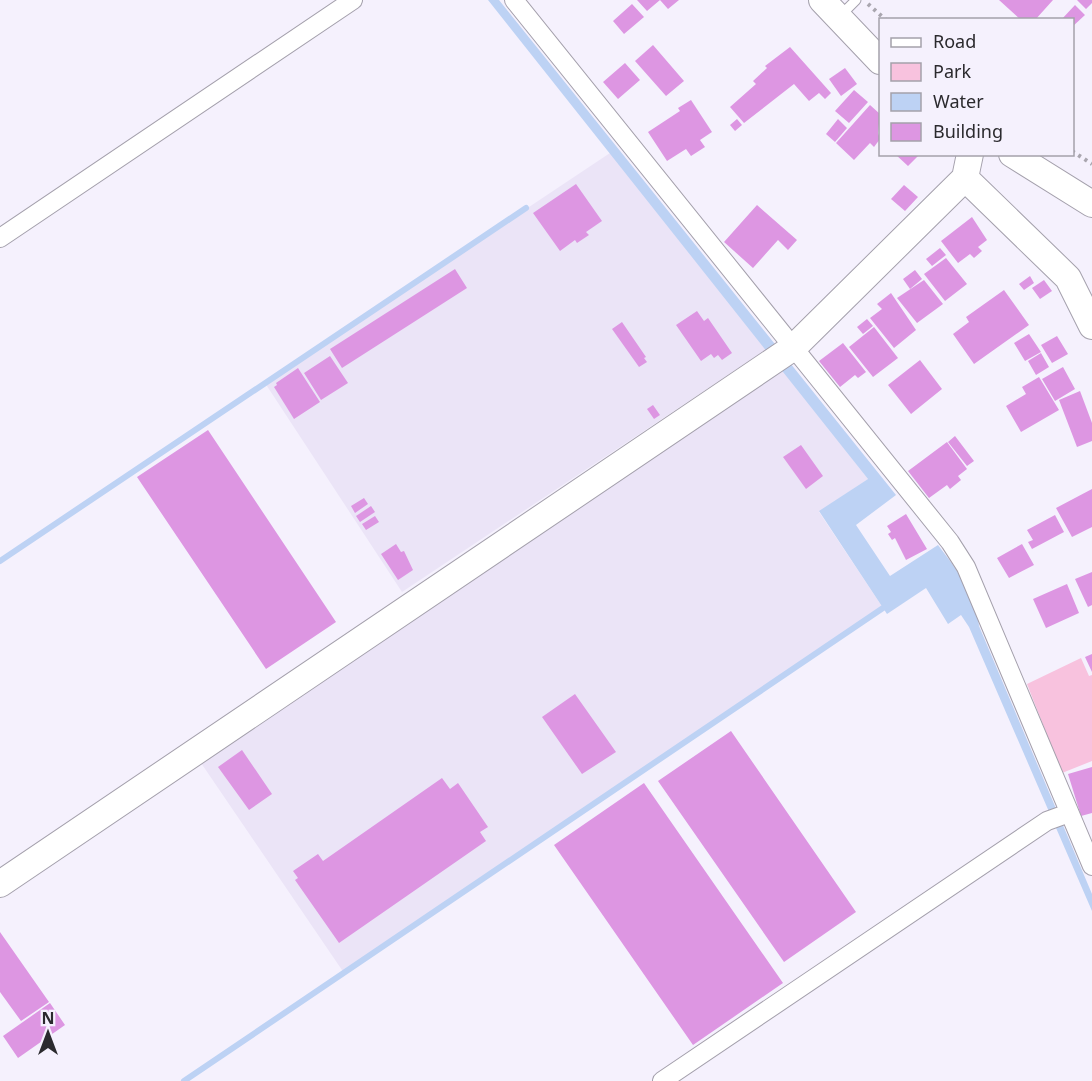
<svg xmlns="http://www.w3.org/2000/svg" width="1092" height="1081" font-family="'Noto Sans',sans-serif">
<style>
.built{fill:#ebe4f7}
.green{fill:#f8c2de}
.water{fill:#bdd2f4}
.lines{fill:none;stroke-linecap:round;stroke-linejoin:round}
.stream{stroke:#bdd2f4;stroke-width:6}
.building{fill:#dd96e2}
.lane-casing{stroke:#a4a0ac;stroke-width:11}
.street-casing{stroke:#a4a0ac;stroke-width:20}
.secondary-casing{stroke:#a4a0ac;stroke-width:28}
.path{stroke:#a9a6af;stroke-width:4;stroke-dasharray:3 4.5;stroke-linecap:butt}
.lane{stroke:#fff;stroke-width:9}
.street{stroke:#fff;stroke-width:18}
.secondary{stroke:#fff;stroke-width:26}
</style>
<rect width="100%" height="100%" fill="#f5f1fd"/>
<path class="built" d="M610 153 767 349 402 592 265 383Z
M783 369 868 479 819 512 883 608 344 973 199 760Z"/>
<path class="green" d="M1081 658 1089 676 1092 675V761L1062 773 1027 684Z"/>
<path class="water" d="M488 0H499L896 495 856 525 890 576 938 545C956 568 977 597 979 626L1092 894V911L969 627 961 615 948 624 926 588 887 614 819 511 868 479Z"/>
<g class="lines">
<path class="stream" d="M0 561 526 208
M184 1081 883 608"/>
</g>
<path class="building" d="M637 0H660L647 11Z
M660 0H679L668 9Z
M999 0H1053L1035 20H1021Z
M1077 0H1092V3L1086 9Z
M632 4 644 17 624 34 613 21Z
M1075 5 1085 15 1072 27V20H1061Z
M653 45 684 81 666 96 635 61Z
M790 47 831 93 825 99 819 93 809 101 794 84 744 123 730 107 756 84 753 81 767 68 765 66Z
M625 63 640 80 618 99 603 82Z
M845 68 857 84 841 96 829 79Z
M854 90 868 102 849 123 835 111Z
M691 100 712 132 700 140 705 147 691 156 686 149 667 161 648 132 680 111 678 108Z
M870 105 880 114 878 133 880 139 874 147 870 143 854 160 836 143Z
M737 119 742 125 735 131 730 125Z
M838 119 847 128 835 142 826 134Z
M895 154H916L918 156 908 166Z
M576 184 602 221 586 232 589 235 577 243 575 240 560 251 533 213Z
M904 185 918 197 905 211 891 199Z
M757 205 797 240 788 250 778 240 753 268 724 242Z
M972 217 987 240 978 247 982 251 974 258 970 254 958 263 941 241Z
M940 248 946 255 932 266 926 259Z
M946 258 967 284 945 301 924 274Z
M455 269 467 288 342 368 330 349Z
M915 270 922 279 910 289 903 279Z
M1030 276 1034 283 1024 290 1019 284Z
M924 280 943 304 917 323 897 298Z
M1044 280 1052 291 1040 299 1032 288Z
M1004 290 1029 325 974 364 953 334 969 322 966 317Z
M891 293 916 330 894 348 870 318 882 309 877 304Z
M697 311 704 321 708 318 732 353 722 360 718 355 714 358 711 354 701 361 676 325Z
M867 319 873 326 863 334 857 327Z
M622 322 646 357 644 358 647 362 639 367 612 329Z
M874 327 898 358 873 377 849 347Z
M1029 334 1041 352 1025 361 1014 343Z
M1057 336 1068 354 1052 363 1041 345Z
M843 343 866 372 858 378 855 375 840 387 819 361Z
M1041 353 1049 367 1036 375 1028 361Z
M330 356 348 383 321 400 304 373Z
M920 360 942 389 911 414 888 385Z
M1063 367 1075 389 1055 401 1042 379Z
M298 368 320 402 294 419 274 387 277 385 276 383Z
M1039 377 1059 410 1021 432 1006 406 1026 394 1022 387Z
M1080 391 1092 423V441L1077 447 1059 400Z
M653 405 660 415 654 419 647 409Z
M208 430 336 622 266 669 137 477Z
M955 436 974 461 967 466 948 442Z
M947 442 967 469 958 476 961 480 950 489 947 485 929 498 908 471Z
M801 445 823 476 806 489 783 457Z
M1092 489V527L1072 537 1056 508Z
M364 498 368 504 355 513 351 506Z
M371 506 375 512 360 522 356 516Z
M906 514 927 549 906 560 895 538 892 540 888 534 891 532 887 526Z
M1055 515 1064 532 1032 549 1028 542 1033 540 1027 530Z
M375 516 379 522 366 530 362 524Z
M396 544 401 552 404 551 413 570 398 580 381 554Z
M1022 544 1034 565 1009 578 997 558Z
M1092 572V605L1088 607 1075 579Z
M1067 584 1079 613 1046 628 1033 599Z
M1092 654V672L1085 657Z
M575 694 616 752 582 774 542 717Z
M731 731 856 912 784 962 658 781Z
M242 750 272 794 249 810 218 767Z
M1092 767V813L1081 816 1068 774Z
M442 778 450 789 458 783 488 827 480 832 486 841 339 943 295 880 298 878 293 871 318 854 323 861Z
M644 783 783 983 693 1045 554 845Z
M0 932 49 1002 21 1021 0 992Z
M50 1003 65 1025 18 1058 3 1036Z"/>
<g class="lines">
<defs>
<path id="lane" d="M841 15 856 0"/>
<path id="street" d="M514 0 950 542 966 567 1092 866
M0 238 353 0
M662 1081 1047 821 1069 813"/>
<path id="secondary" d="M822 0 880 61
M1012 154 1092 204
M965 178 1068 278 1092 326
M0 884 794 347 965 178 970 154"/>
</defs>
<use href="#lane" class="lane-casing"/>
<use href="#street" class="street-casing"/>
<use href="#secondary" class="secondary-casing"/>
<path class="path" d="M868 4 886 20
M1072 151 1092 164"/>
<use href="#lane" class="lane"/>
<use href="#street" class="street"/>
<use href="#secondary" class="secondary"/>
</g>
<rect x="879" y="18" width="195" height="138" fill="#f5f1fd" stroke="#a4a1aa" stroke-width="1.5"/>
<rect x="891" y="38" width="30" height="9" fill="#ffffff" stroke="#a4a1aa" stroke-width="1.5"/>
<text x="933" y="48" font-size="18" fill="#2b2a2e">Road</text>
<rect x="891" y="63" width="30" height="18" fill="#f8c2de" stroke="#a4a1aa" stroke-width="1.5"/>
<text x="933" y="78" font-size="18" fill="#2b2a2e">Park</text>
<rect x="891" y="93" width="30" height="18" fill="#bdd2f4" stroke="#a4a1aa" stroke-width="1.5"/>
<text x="933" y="108" font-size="18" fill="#2b2a2e">Water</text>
<rect x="891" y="123" width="30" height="18" fill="#dd96e2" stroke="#a4a1aa" stroke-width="1.5"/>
<text x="933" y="138" font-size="18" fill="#2b2a2e">Building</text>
<g transform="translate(48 1033)" stroke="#f5f1fd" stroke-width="4.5" paint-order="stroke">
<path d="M0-4.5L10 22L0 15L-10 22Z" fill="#2b2a2e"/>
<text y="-9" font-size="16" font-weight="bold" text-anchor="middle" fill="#2b2a2e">N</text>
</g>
</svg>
